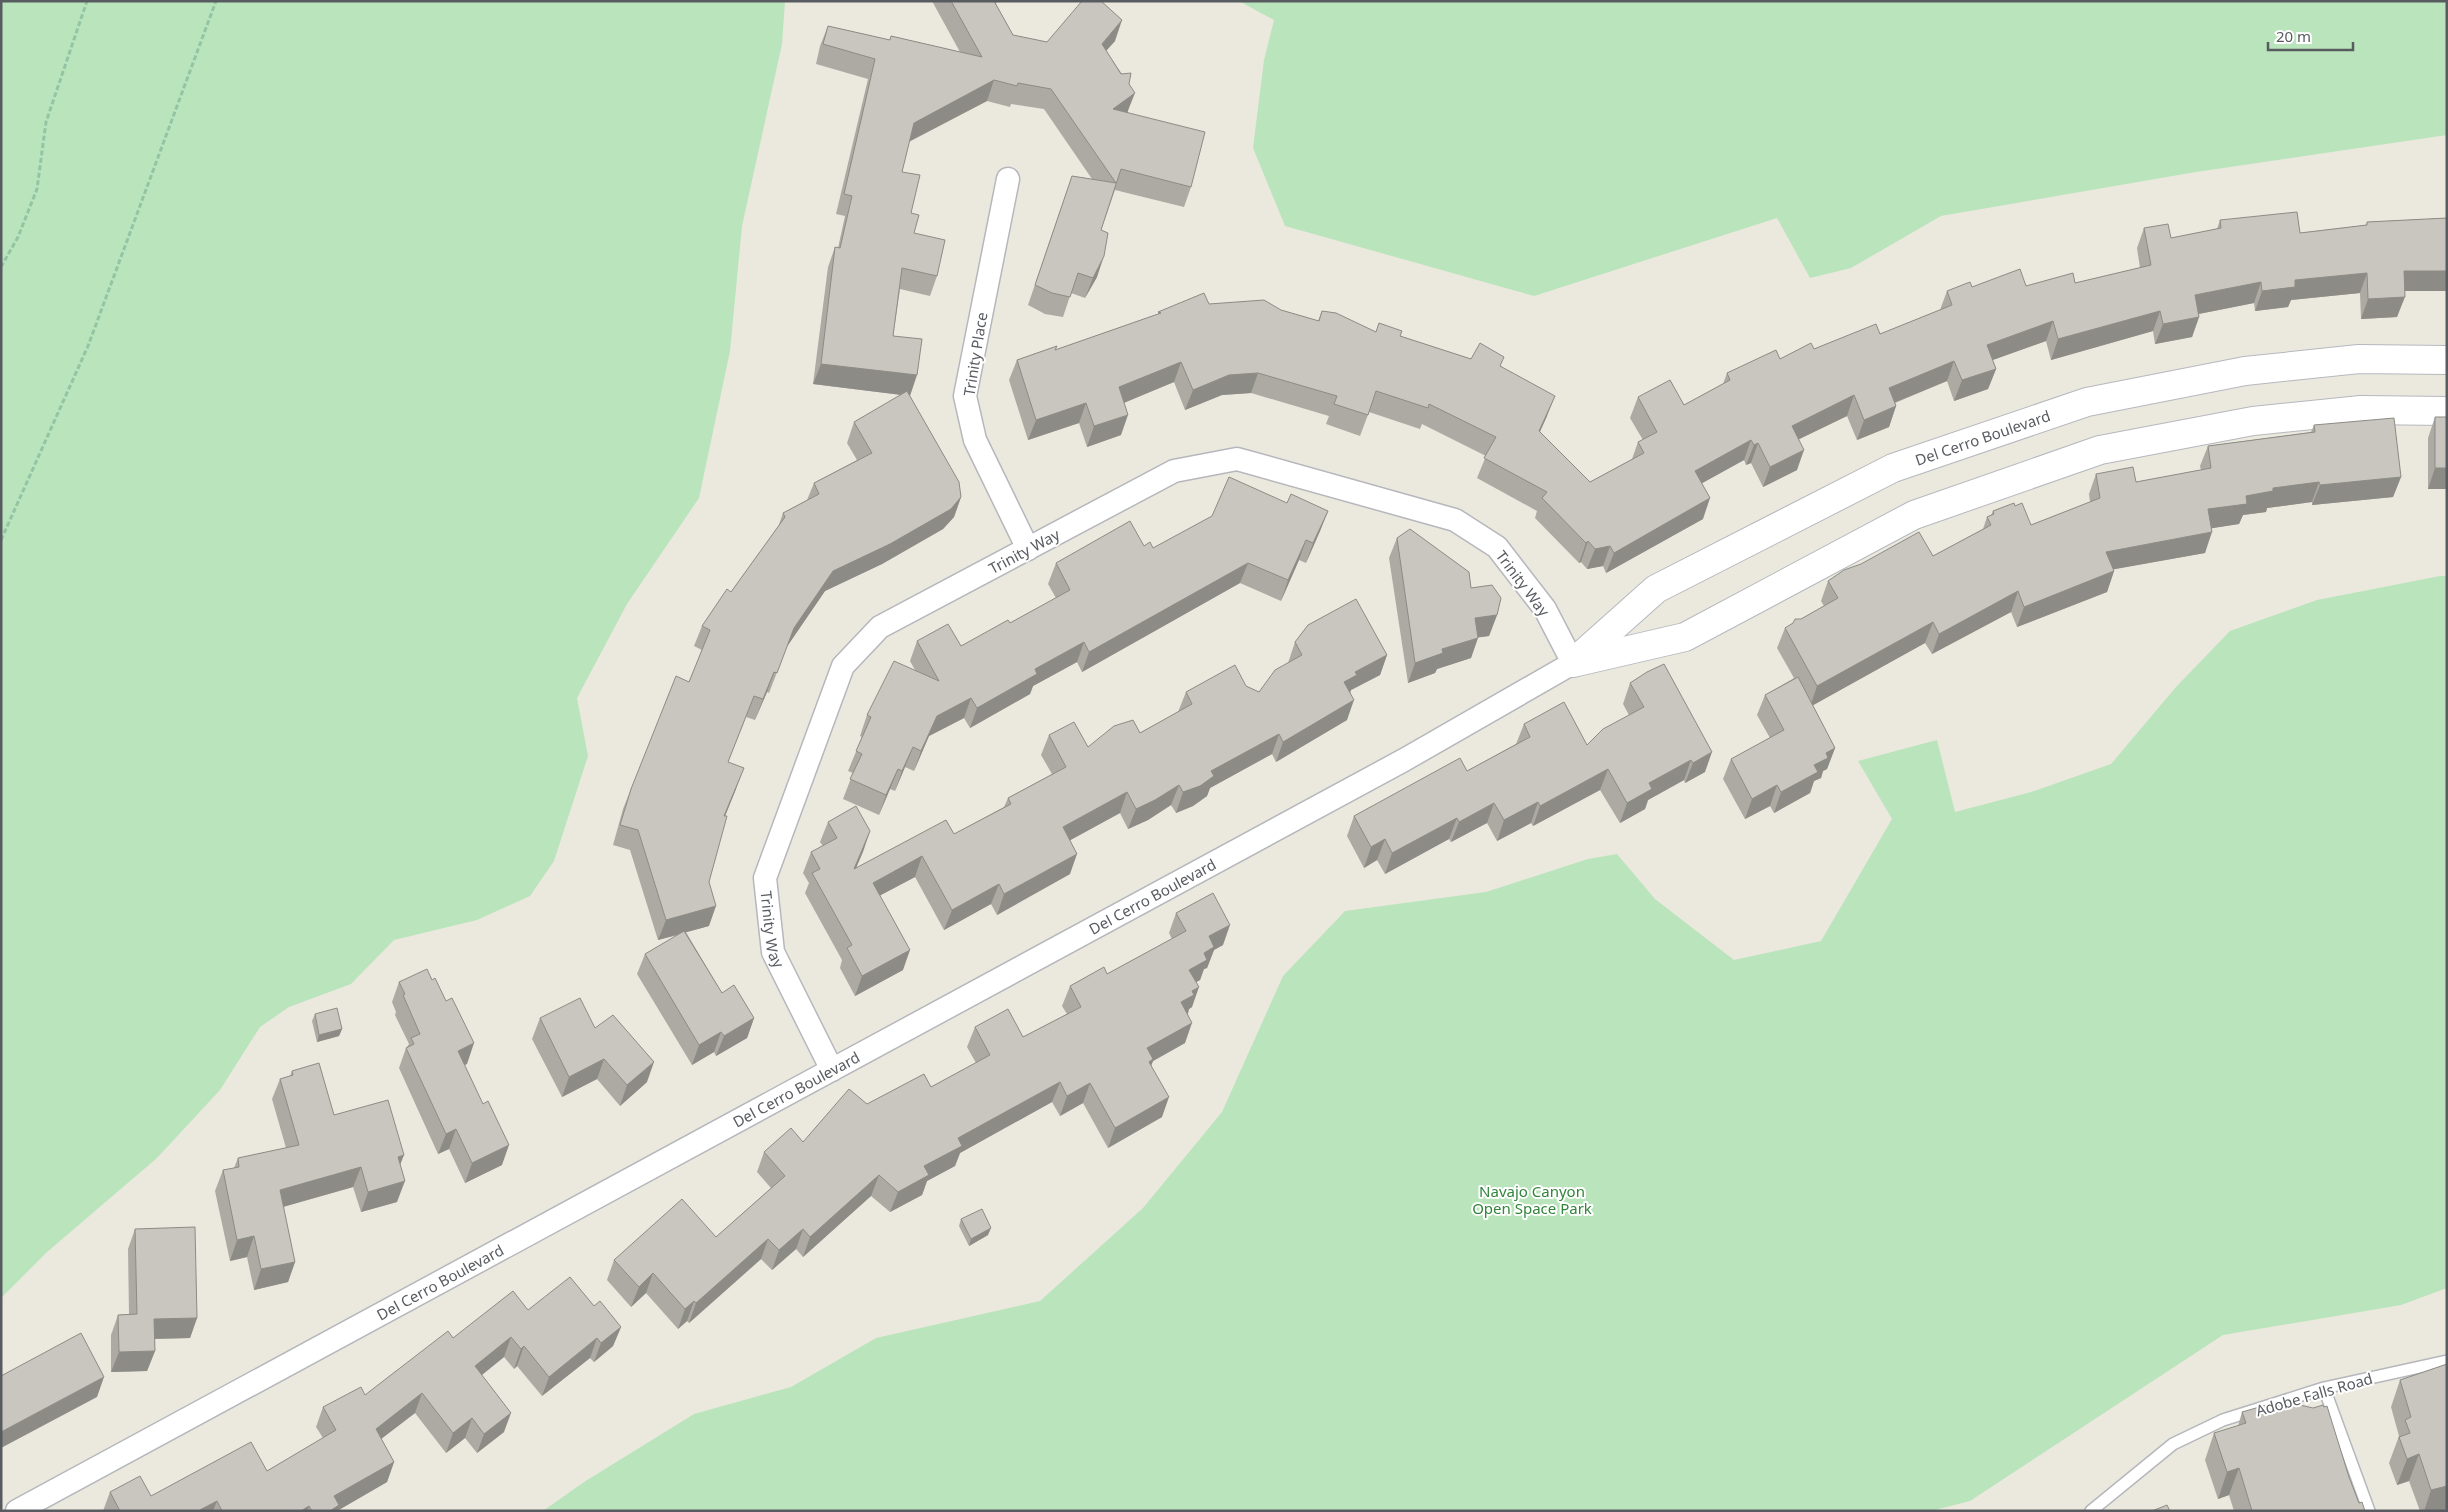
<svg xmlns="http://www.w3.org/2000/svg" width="2448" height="1512" font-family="'Noto Sans',sans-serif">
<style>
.green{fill:#bae4bc}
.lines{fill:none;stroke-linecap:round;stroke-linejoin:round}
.lane-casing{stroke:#b5b7bc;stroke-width:14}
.street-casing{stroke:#b5b7bc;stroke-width:25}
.secondary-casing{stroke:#b5b8be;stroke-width:30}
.path{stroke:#93c5a4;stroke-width:3;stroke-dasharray:5 2.5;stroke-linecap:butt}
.lane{stroke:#fff;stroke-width:11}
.street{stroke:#fff;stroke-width:22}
.secondary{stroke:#fff;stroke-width:28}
.wall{fill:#acaaa3}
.shaded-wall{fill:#8c8b85}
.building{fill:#c8c6be;stroke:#8c8b85}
.labels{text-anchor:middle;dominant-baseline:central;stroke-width:4;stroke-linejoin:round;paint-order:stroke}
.street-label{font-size:15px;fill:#585b60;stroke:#fff}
.park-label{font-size:15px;fill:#33843b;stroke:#fff}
</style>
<rect width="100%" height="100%" fill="#ebe9de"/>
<path class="green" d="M1 1H785L782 44 742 226 730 351 699 498 627 604 577 698 588 756 554 861 530 896 477 920 394 940 351 984 289 1007 260 1027 220 1090 157 1158 46 1253 1 1298Z
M1239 1H2447V135L2196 172 1941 216 1851 268 1810 278 1777 218 1534 296 1285 226 1253 148 1264 60 1274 20Z
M2440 576H2447V1288L2401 1305 2223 1335 1970 1501 1931 1511H543L584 1482 694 1414 791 1387 876 1338 1040 1301 1143 1208 1222 1112 1283 976 1345 911 1486 892 1588 859 1617 854 1655 899 1734 960 1821 941 1892 819 1858 761 1937 740 1955 812 2031 792 2111 764 2176 687 2230 631 2317 600Z"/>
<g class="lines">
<defs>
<path id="lane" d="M2324 1388 2369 1511
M2091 1511 2173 1444 2223 1420 2324 1388 2447 1361"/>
<g id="street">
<path d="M1008 179 965 396 975 440 1028 549"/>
<path id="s1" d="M17 1511 1404 760 1573 663 1545 609 1497 547 1455 520 1237 459 1174 471 880 627 843 666 765 878 773 952 832 1070"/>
</g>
<g id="secondary">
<path d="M1577 662 1685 637 1914 515 2100 450 2253 421 2361 410 2447 411"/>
<path id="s2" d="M1573 663 1656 589 1893 468 2087 402 2245 371 2359 359 2447 360"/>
</g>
</defs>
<use href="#lane" class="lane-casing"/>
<use href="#street" class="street-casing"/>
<use href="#secondary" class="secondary-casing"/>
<path class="path" d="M1 267 18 237 37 189 46 122 87 1
M1 540 88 346 216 1"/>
<use href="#lane" class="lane"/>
<use href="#street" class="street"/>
<use href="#secondary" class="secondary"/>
</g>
<path class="wall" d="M932 1H997L996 4 1013 35 1047 42 1115 41 1106 51 1129 84 1128 112 1191 187 1184 207 1115 190 1101 230 1097 277 1085 298 1071 293 1063 317 1045 314 1028 305 1072 176 1092 179 1044 109 1011 104 1010 107 987 101 909 142 902 172 914 233 937 276 930 296 900 289 893 336 910 396 961 497 954 517 943 529 882 564 825 591 786 648 769 693 767 692 755 720 746 717 728 762 736 789 725 816 709 882V926L686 932 722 993 754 1018 747 1038 716 1056 714 1052 692 1065 637 974 645 954 678 935 658 940 630 850 613 845 623 809 631 789 689 682 702 650 694 646 702 626 731 592 778 527 783 513 807 500 814 483 857 460 847 443 854 422 902 395 813 384 828 267 835 247 838 248 845 216 836 214 868 79 816 64 820 46 828 26 890 40 891 36 960 52Z
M2447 218V291H2405L2397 317 2361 319 2360 293 2291 300 2288 307 2255 311 2254 303 2199 314V317L2192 337 2155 344 2153 331 2051 360 2046 341 1992 360 1996 369 1988 389 1954 401 1947 381 1895 403 1896 406 1889 427 1857 440 1847 416 1799 439 1797 470 1763 487 1751 463 1746 465 1744 460 1702 483 1703 519 1606 573 1603 566 1587 569 1581 562 1579 563 1535 518 1537 511 1477 478 1486 456 1422 424 1420 429 1369 412 1360 436 1326 424 1329 416 1251 393 1222 395 1185 410 1174 382 1124 402 1121 435 1087 447 1079 423 1028 440 1009 380 1017 360 1057 346 1055 350 1158 314V312L1209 304 1281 310 1318 321 1322 311 1376 332 1400 336 1471 359 1501 366 1547 416 1540 432 1590 482 1632 459 1638 442 1643 440 1630 418 1638 397 1684 405 1723 384 1727 373 1814 349 1880 334 1940 310 1947 291 1972 287 2026 286 2075 283 2140 268 2137 248 2144 228 2171 238 2217 229 2220 220 2300 233 2366 225 2367 222Z
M2435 417 2447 489H2428V438Z
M2314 425 2401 477 2393 497 2312 505V502L2267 508 2266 512 2243 515 2239 524 2211 528 2205 553 2113 569 2114 571 2107 592 2017 627 2011 612 1932 654 1925 643 1812 705 1835 748 1827 769 1823 771 1821 778 1814 781 1810 793 1774 813 1770 806 1745 819 1723 779 1731 759 1770 738 1757 715 1765 695 1794 678 1777 648 1785 628 1824 606 1821 601 1828 581 1933 556 1983 529 1987 517 1991 515 1993 511 2015 506 2031 525 2090 502 2089 494 2096 474 2136 482 2201 470 2200 466 2208 446 2311 432Z
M1287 503 1328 511 1320 531 1306 563 1299 560 1281 601 1240 583 1082 672 1077 662 1033 686 1030 694 970 728 964 718 929 736 914 771 905 767 895 791 890 789 879 815 843 799 853 773 848 771 862 737 860 736 867 715 915 670 910 661 917 641 961 646 1010 623 1056 598 1048 584 1056 563 1144 546 1153 548Z
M1397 538 1471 588 1497 615 1489 636 1478 637 1471 658 1437 669 1435 673 1408 683 1389 558Z
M1295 642 1387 655 1380 675 1351 690 1350 693 1347 720 1276 762 1272 754 1210 788 1207 796 1193 806 1176 813 1171 805 1148 820 1128 829 1120 813 1070 840V874L997 915 991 904 944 930 915 877 880 895 903 970 855 996 840 968 842 960 805 893 809 883 803 873 811 852 823 846 820 842 828 822 870 831 856 868 954 834 1004 807 1008 798 1052 774 1041 755 1049 735 1088 747 1140 733 1178 712 1186 692 1246 686 1259 692 1288 663Z
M1630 683 1705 772 1685 783 1684 780 1648 800 1645 809 1620 823 1600 790 1533 826 1531 823 1497 841 1487 823 1451 842 1449 839 1385 874 1377 860 1364 868 1347 836 1354 816 1467 771 1516 744 1524 724 1587 745 1629 715 1623 704Z
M1176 913 1223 945 1214 950 1207 968 1204 969 1200 980 1196 982 1192 1007 1189 1009 1188 1014 1185 1043 1153 1061 1151 1065 1162 1117 1108 1148 1083 1103 1060 1116 1052 1102 960 1153 955 1166 927 1181 922 1195 890 1212 871 1196 803 1257 796 1249 772 1270 761 1259 689 1323 687 1321 678 1329 646 1293 631 1307 607 1280 614 1260 716 1237 771 1188 757 1172 764 1152 803 1142 867 1104 931 1087 976 1063 967 1047 975 1027 1023 1037 1067 1014 1062 1006 1070 986 1107 974 1172 939 1169 933Z
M399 982 467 1064 464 1065 502 1165 465 1183 449 1149 438 1154 399 1068 406 1048 407 1047 409 1044 395 1015 396 1012 392 1002Z
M315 1014 342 1029 339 1036 317 1042 312 1021Z
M540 1018 595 1028 647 1082 620 1106 597 1079 562 1097 532 1039Z
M292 1071 334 1115 400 1165 397 1202 361 1212 353 1187 283 1207 295 1262 288 1282 254 1290 247 1257 230 1261 215 1191 223 1170 234 1168 238 1158 286 1148 272 1099 280 1079 290 1076Z
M961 1219 988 1235 969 1246 959 1226Z
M135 1229 197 1318 190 1338 155 1339V1351L147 1371 111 1372V1335L118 1315 129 1314 128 1249Z
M594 1306 621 1327 613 1346 594 1362 590 1358 542 1396 517 1366 514 1369 504 1357 482 1375 504 1432 477 1453 465 1438 446 1453 415 1413 381 1439 394 1462 387 1482 337 1511H103L110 1492 151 1496 267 1471 323 1438 316 1427 323 1407 365 1395 453 1338 528 1310Z
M2447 1364V1509L2441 1511H2420L2409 1481 2397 1485 2389 1463 2399 1436 2391 1407 2400 1380Z
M2271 1408 2349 1477 2359 1503 2365 1511H2234L2229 1495 2218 1499 2205 1460 2214 1433 2238 1426 2242 1412Z"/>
<path class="shaded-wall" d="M1122 20 1115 41 1094 64 1102 44Z
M994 80 987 101 906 143 914 123Z
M1135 93 1127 113 1113 109Z
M1104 256 1097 277 1085 298 1093 278Z
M2404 271H2447V291H2397Z
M2367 273 2360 293 2291 300 2288 307 2255 311 2262 291 2295 280Z
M2261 282 2254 303 2188 316 2195 295Z
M2405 297 2397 317 2361 319 2368 299Z
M2160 311 2153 331 2051 360 2058 339Z
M2199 317 2192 337 2155 344 2163 324Z
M2053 321 2046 341 1979 365 1987 345Z
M1954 361 1947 381 1881 408 1889 388Z
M1181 362 1174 382 1112 408 1119 387Z
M821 364 917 375 910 396 813 384Z
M1996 369 1988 389 1954 401 1962 380Z
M1258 373 1251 393 1222 395 1185 410 1193 390 1229 375Z
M1854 395 1847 416 1785 446 1792 426Z
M1555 396 1547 416 1531 451 1539 431Z
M1086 403 1079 423 1028 440 1036 420Z
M1896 406 1889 427 1857 440 1864 420Z
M1128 415 1121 435 1087 447 1094 426Z
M1751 440 1744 460 1688 491 1695 471Z
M1758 443 1751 463 1746 465 1754 445Z
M1804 450 1797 470 1763 487 1770 467Z
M2435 468H2447V489H2428Z
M2401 477 2393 497 2312 505 2320 485Z
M2319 482 2312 502 2267 508 2266 512 2243 515 2239 524 2201 530 2208 509 2246 496 2273 488Z
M961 497 954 517 943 529 882 564 825 591 786 648 769 693 794 628 833 571Z
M1710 498 1703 519 1606 573 1614 553Z
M1328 511 1320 531 1306 563 1313 543Z
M2212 532 2205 553 2099 572 2106 552Z
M1306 540 1299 560 1281 601 1288 580Z
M1588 541 1581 562 1579 563 1586 543Z
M1610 546 1603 566 1587 569 1595 549Z
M1248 563 1240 583 1082 672 1089 652Z
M2114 571 2107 592 2017 627 2024 607Z
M2018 591 2011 612 1932 654 1939 634Z
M1497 615 1489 636 1467 639 1475 618Z
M1933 622 1925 643 1810 707 1817 686Z
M1478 638 1471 658 1437 669 1435 673 1408 683 1415 663 1442 649Z
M1084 642 1077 662 1033 686 1030 694 970 728 977 708 1035 669Z
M1387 655 1380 675 1351 690 1349 696 1344 682 1355 672Z
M774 672 767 692 755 720 763 699Z
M971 698 964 718 929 736 914 771 921 751 937 716Z
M1354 700 1347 720 1276 762 1283 742Z
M1279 734 1272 754 1210 788 1207 796 1193 806 1176 813 1183 792 1211 771Z
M913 747 905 767 895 791 902 771Z
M1835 748 1827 769 1823 771 1821 778 1814 781 1810 793 1774 813 1781 792 1814 765 1826 753Z
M1712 752 1705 772 1685 783 1693 763Z
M1691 760 1684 780 1648 800 1645 809 1620 823 1627 803 1649 783Z
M744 768 736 789 717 836 724 816Z
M898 769 890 789 879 815 886 795Z
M1608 769 1600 790 1533 826 1540 806Z
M1179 785 1171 805 1148 820 1128 829 1136 809Z
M1777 785 1770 806 1745 819 1752 799Z
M1127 792 1120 813 1056 848 1063 827Z
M1538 802 1531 823 1497 841 1504 820Z
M1494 803 1487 823 1451 842 1459 822Z
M1457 818 1449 839 1385 874 1392 853Z
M870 831 863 852 847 889 854 869Z
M1385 839 1377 860 1364 868 1371 847Z
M1077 854 1070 874 997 915 1004 894Z
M922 856 915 877 866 903 873 883Z
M999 884 991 904 944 930 952 910Z
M716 906 709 926 658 940 666 920Z
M1230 925 1223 945 1214 950 1207 968 1204 969 1200 980 1182 990 1189 970 1209 936Z
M910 950 903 970 855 996 862 976Z
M1199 987 1192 1007 1189 1009 1187 1015 1181 1002 1192 991Z
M754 1018 747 1038 716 1056 724 1036Z
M1192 1023 1185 1043 1153 1061 1146 1079 1147 1048Z
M342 1029 339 1036 317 1042 319 1035Z
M721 1032 714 1052 692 1065 699 1045Z
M474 1043 467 1064 451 1071 458 1051Z
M604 1059 597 1079 562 1097 569 1077Z
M654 1062 647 1082 620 1106 627 1085Z
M1060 1082 1052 1102 960 1153 955 1166 927 1181 922 1195 890 1212 898 1192 924 1166 958 1138Z
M1090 1083 1083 1103 1060 1116 1067 1096Z
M1169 1097 1162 1117 1108 1148 1115 1128Z
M456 1129 449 1149 438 1154 446 1134Z
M509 1145 502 1165 465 1183 472 1163Z
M404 1155 396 1175 398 1157Z
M361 1167 353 1187 272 1210 280 1190Z
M879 1175 871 1196 803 1257 810 1237Z
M405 1181 397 1202 361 1212 368 1192Z
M991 1228 988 1235 969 1246 971 1239Z
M803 1229 796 1249 772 1270 779 1250Z
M254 1236 247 1257 230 1261 237 1240Z
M768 1239 761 1259 689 1323 696 1303Z
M295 1262 288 1282 254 1290 261 1269Z
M653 1273 646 1293 631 1307 639 1287Z
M694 1301 687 1321 678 1329 685 1309Z
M197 1318 190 1338 147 1339 154 1319Z
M621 1327 613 1346 594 1362 601 1343Z
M511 1337 504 1357 468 1386 475 1366Z
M597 1338 590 1358 542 1396 549 1377Z
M524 1346 517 1366 514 1369 521 1349Z
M155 1351 147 1371 111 1372 119 1352Z
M104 1377 97 1397 1 1448V1432Z
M422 1393 415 1413 368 1449 376 1429Z
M511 1413 504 1432 477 1453 484 1434Z
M472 1418 465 1438 446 1453 453 1433Z
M2419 1454 2409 1481 2397 1485 2407 1459Z
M394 1462 387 1482 337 1511H329L334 1496Z
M2239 1468 2229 1495 2218 1499 2227 1472Z
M2447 1486V1509L2441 1511H2424L2431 1490Z
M217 1501 213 1511H198Z
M309 1506 308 1511H301Z"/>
<path class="building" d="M951 1H994L1013 35 1047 42 1082 1H1101L1122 20 1102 44 1121 74 1131 73 1129 84 1135 93 1113 109 1205 132 1191 187 1121 169 1101 230 1108 233 1104 256 1093 278 1078 273 1070 297 1052 293 1035 285 1072 176 1116 183 1051 89 1018 83 1017 86 994 80 914 123 902 172 920 175 911 213 919 215 914 233 945 240 937 276 902 268 893 336 922 339 917 375 821 364 835 247 840 248 852 196 844 194 875 59 823 44 828 26 890 40 891 36 982 57Z
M2297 212 2300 233 2367 225V222L2447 218V271H2404L2405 297 2368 299 2367 273 2295 280V287L2262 291 2261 282 2195 295 2199 317 2163 324 2160 311 2058 339 2053 321 1987 345 1996 369 1962 380 1954 361 1889 388 1896 406 1864 420 1854 395 1792 426 1804 450 1770 467 1758 443 1754 445 1751 440 1695 471 1710 498 1614 553 1610 546 1595 549 1588 541 1586 543 1542 498 1547 492 1484 458 1496 437 1429 404 1428 408 1376 391 1368 415 1334 404 1337 396 1258 373 1229 375 1193 390 1181 362 1119 387 1128 415 1094 426 1086 403 1036 420 1017 360 1057 346 1055 350 1161 313 1158 312 1204 293 1209 304 1264 300 1281 310 1319 321 1322 311 1336 313 1376 332 1379 323 1402 331 1400 336 1471 359 1480 343 1504 357 1500 366 1555 396 1539 431 1590 482 1644 453 1638 442 1657 432 1638 397 1670 380 1684 405 1730 380 1727 373 1776 350 1780 359 1811 343 1814 349 1876 324 1880 334 1952 305 1947 291 1970 282 1972 287 2020 269 2026 286 2073 273 2075 283 2151 265 2144 228 2168 224 2171 238 2221 228 2220 220Z
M907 391 959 482 961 497 951 509 890 544 833 571 794 628 777 673 774 672 763 699 754 696 728 762 744 768 724 816H727L709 882 716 906 666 920 638 830 620 825 631 789 676 676 689 682 710 630 702 626 727 589 731 592 785 517 783 513 819 494 814 483 872 453 854 422Z
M2435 417H2447V468H2435Z
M2394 418 2401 477 2320 485 2319 482 2273 488V491L2246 496 2247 504 2208 509 2212 532 2106 552 2114 571 2024 607 2018 591 1939 634 1933 622 1817 686 1785 628 1793 623 1795 619H1801L1838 598 1828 581 1844 570 1861 564 1919 532 1933 556 1991 525 1987 517 1994 514 1993 511 2014 503 2015 506 2022 503 2031 525 2100 498 2096 474 2133 467 2136 482 2211 468 2208 446 2315 432 2314 425Z
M1229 477 1287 503 1291 494 1328 511 1313 543 1306 540 1288 580 1248 563 1089 652 1084 642 1035 669 1037 674 977 708 971 698 937 716 921 751 913 747 902 771 898 769 886 795 850 779 862 754 856 751 871 717 867 715 894 661 939 681 917 641 948 624 961 646 1008 620 1010 623 1070 590 1056 563 1130 521 1144 546 1150 542 1153 548 1212 516Z
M1410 529 1469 572 1471 588 1492 585 1501 598 1497 615 1475 618 1478 638 1442 649 1443 653 1415 663 1397 538Z
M1356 599 1387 655 1355 672 1357 675 1344 682 1354 700 1283 742 1279 734 1211 771 1214 776 1200 786 1183 792 1179 785 1155 800 1136 809 1127 792 1063 827 1077 854 1004 894 999 884 952 910 922 856 873 883 910 950 862 976 847 948 852 945 812 873 820 869 811 852 837 838 828 822 856 806 870 831 854 869 946 820 954 834 1011 804 1008 798 1066 767 1049 735 1074 722 1088 747 1114 726 1133 720 1140 733 1192 704 1186 692 1235 665 1246 686 1259 692 1275 670 1302 655 1295 642 1308 625Z
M1664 664 1712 752 1693 763 1691 760 1649 783 1652 789 1627 803 1608 769 1540 806 1538 802 1504 820 1494 803 1459 822 1457 818 1392 853 1385 839 1371 847 1354 816 1460 758 1467 771 1530 737 1524 724 1564 702 1587 745 1603 729 1644 707 1630 683 1647 672Z
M1798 677 1835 748 1826 753 1828 758 1814 765 1818 772 1781 792 1777 785 1752 799 1731 759 1784 730 1765 695Z
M1213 893 1230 925 1209 936 1214 947 1204 953 1207 960 1189 970 1199 987 1192 991 1194 995 1181 1002 1192 1023 1147 1048 1153 1059 1149 1062 1169 1097 1115 1128 1090 1083 1067 1096 1060 1082 958 1138 962 1146 924 1166 929 1175 898 1192 879 1175 810 1237 803 1229 779 1250 768 1239 696 1303 694 1301 685 1309 653 1273 639 1287 614 1260 682 1199 716 1237 785 1176 764 1152 791 1128 803 1142 849 1089 867 1104 924 1074 931 1087 990 1055 975 1027 1008 1009 1023 1037 1081 1007 1070 986 1104 967 1107 974 1186 931 1176 913Z
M684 931 722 993 734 985 754 1018 724 1036 721 1032 699 1045 645 954Z
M427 969 432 980 435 978 446 1001 452 998 474 1043 458 1051 483 1104 488 1101 509 1145 472 1163 456 1129 446 1134 406 1048 414 1044 411 1038 420 1034 403 995 405 994 399 982Z
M580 998 595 1028 613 1015 654 1062 627 1085 604 1059 569 1077 540 1018Z
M337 1008 342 1029 319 1035 315 1014Z
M319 1063 334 1115 388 1100 404 1155 398 1157 405 1181 368 1192 361 1167 280 1190 295 1262 261 1269 254 1236 237 1240 223 1170 239 1167 238 1158 299 1145 280 1079 293 1075 292 1071Z
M982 1209 991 1228 971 1239 961 1219Z
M195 1227 197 1318 154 1319 155 1351 119 1352 118 1315 137 1314 135 1229Z
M570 1277 594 1306 600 1301 621 1327 601 1343 597 1338 549 1377 524 1346 521 1349 511 1337 475 1366 511 1413 484 1434 472 1418 453 1433 422 1393 376 1429 394 1462 334 1496 339 1505 330 1511H312L309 1506 301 1511H222L217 1501 198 1511H120L110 1492 140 1476 151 1496 251 1442 267 1471 336 1430 323 1407 361 1387 365 1395 448 1331 453 1338 513 1291 528 1310Z
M81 1333 104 1377 1 1432V1376Z
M2447 1364V1486L2431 1490 2419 1454 2407 1459 2399 1437 2410 1433 2405 1420 2411 1417 2400 1380Z
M2287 1402 2313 1408 2323 1405 2324 1407 2327 1406 2349 1477 2359 1503 2362 1502 2365 1511H2252L2239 1468 2227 1472 2214 1433 2246 1423 2242 1412 2270 1404 2271 1408Z
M2167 1505 2170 1511H2152Z"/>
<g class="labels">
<g class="street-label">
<text transform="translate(975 354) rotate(-81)">Trinity Place</text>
<text stroke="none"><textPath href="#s2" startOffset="472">Del Cerro Boulevard</textPath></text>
<text transform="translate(1024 551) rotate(-28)">Trinity Way</text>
<text transform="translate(1523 583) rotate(53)">Trinity Way</text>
<text stroke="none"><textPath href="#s1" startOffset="1291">Del Cerro Boulevard</textPath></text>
<text stroke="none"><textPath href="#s1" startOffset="2916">Trinity Way</textPath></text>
<text stroke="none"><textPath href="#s1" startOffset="886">Del Cerro Boulevard</textPath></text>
<text stroke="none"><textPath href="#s1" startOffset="481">Del Cerro Boulevard</textPath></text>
<text transform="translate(2314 1394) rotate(-16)">Adobe Falls Road</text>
</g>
<g class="park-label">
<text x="1532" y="1191">Navajo Canyon<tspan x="1532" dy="17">Open Space Park</tspan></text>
</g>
</g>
<rect width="2448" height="1512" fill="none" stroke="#585b60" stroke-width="5"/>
<path d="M2268 42v8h85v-8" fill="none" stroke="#585b60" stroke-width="2.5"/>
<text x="2276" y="42" font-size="15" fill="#585b60" stroke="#ffffff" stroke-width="4" paint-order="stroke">20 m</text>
</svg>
